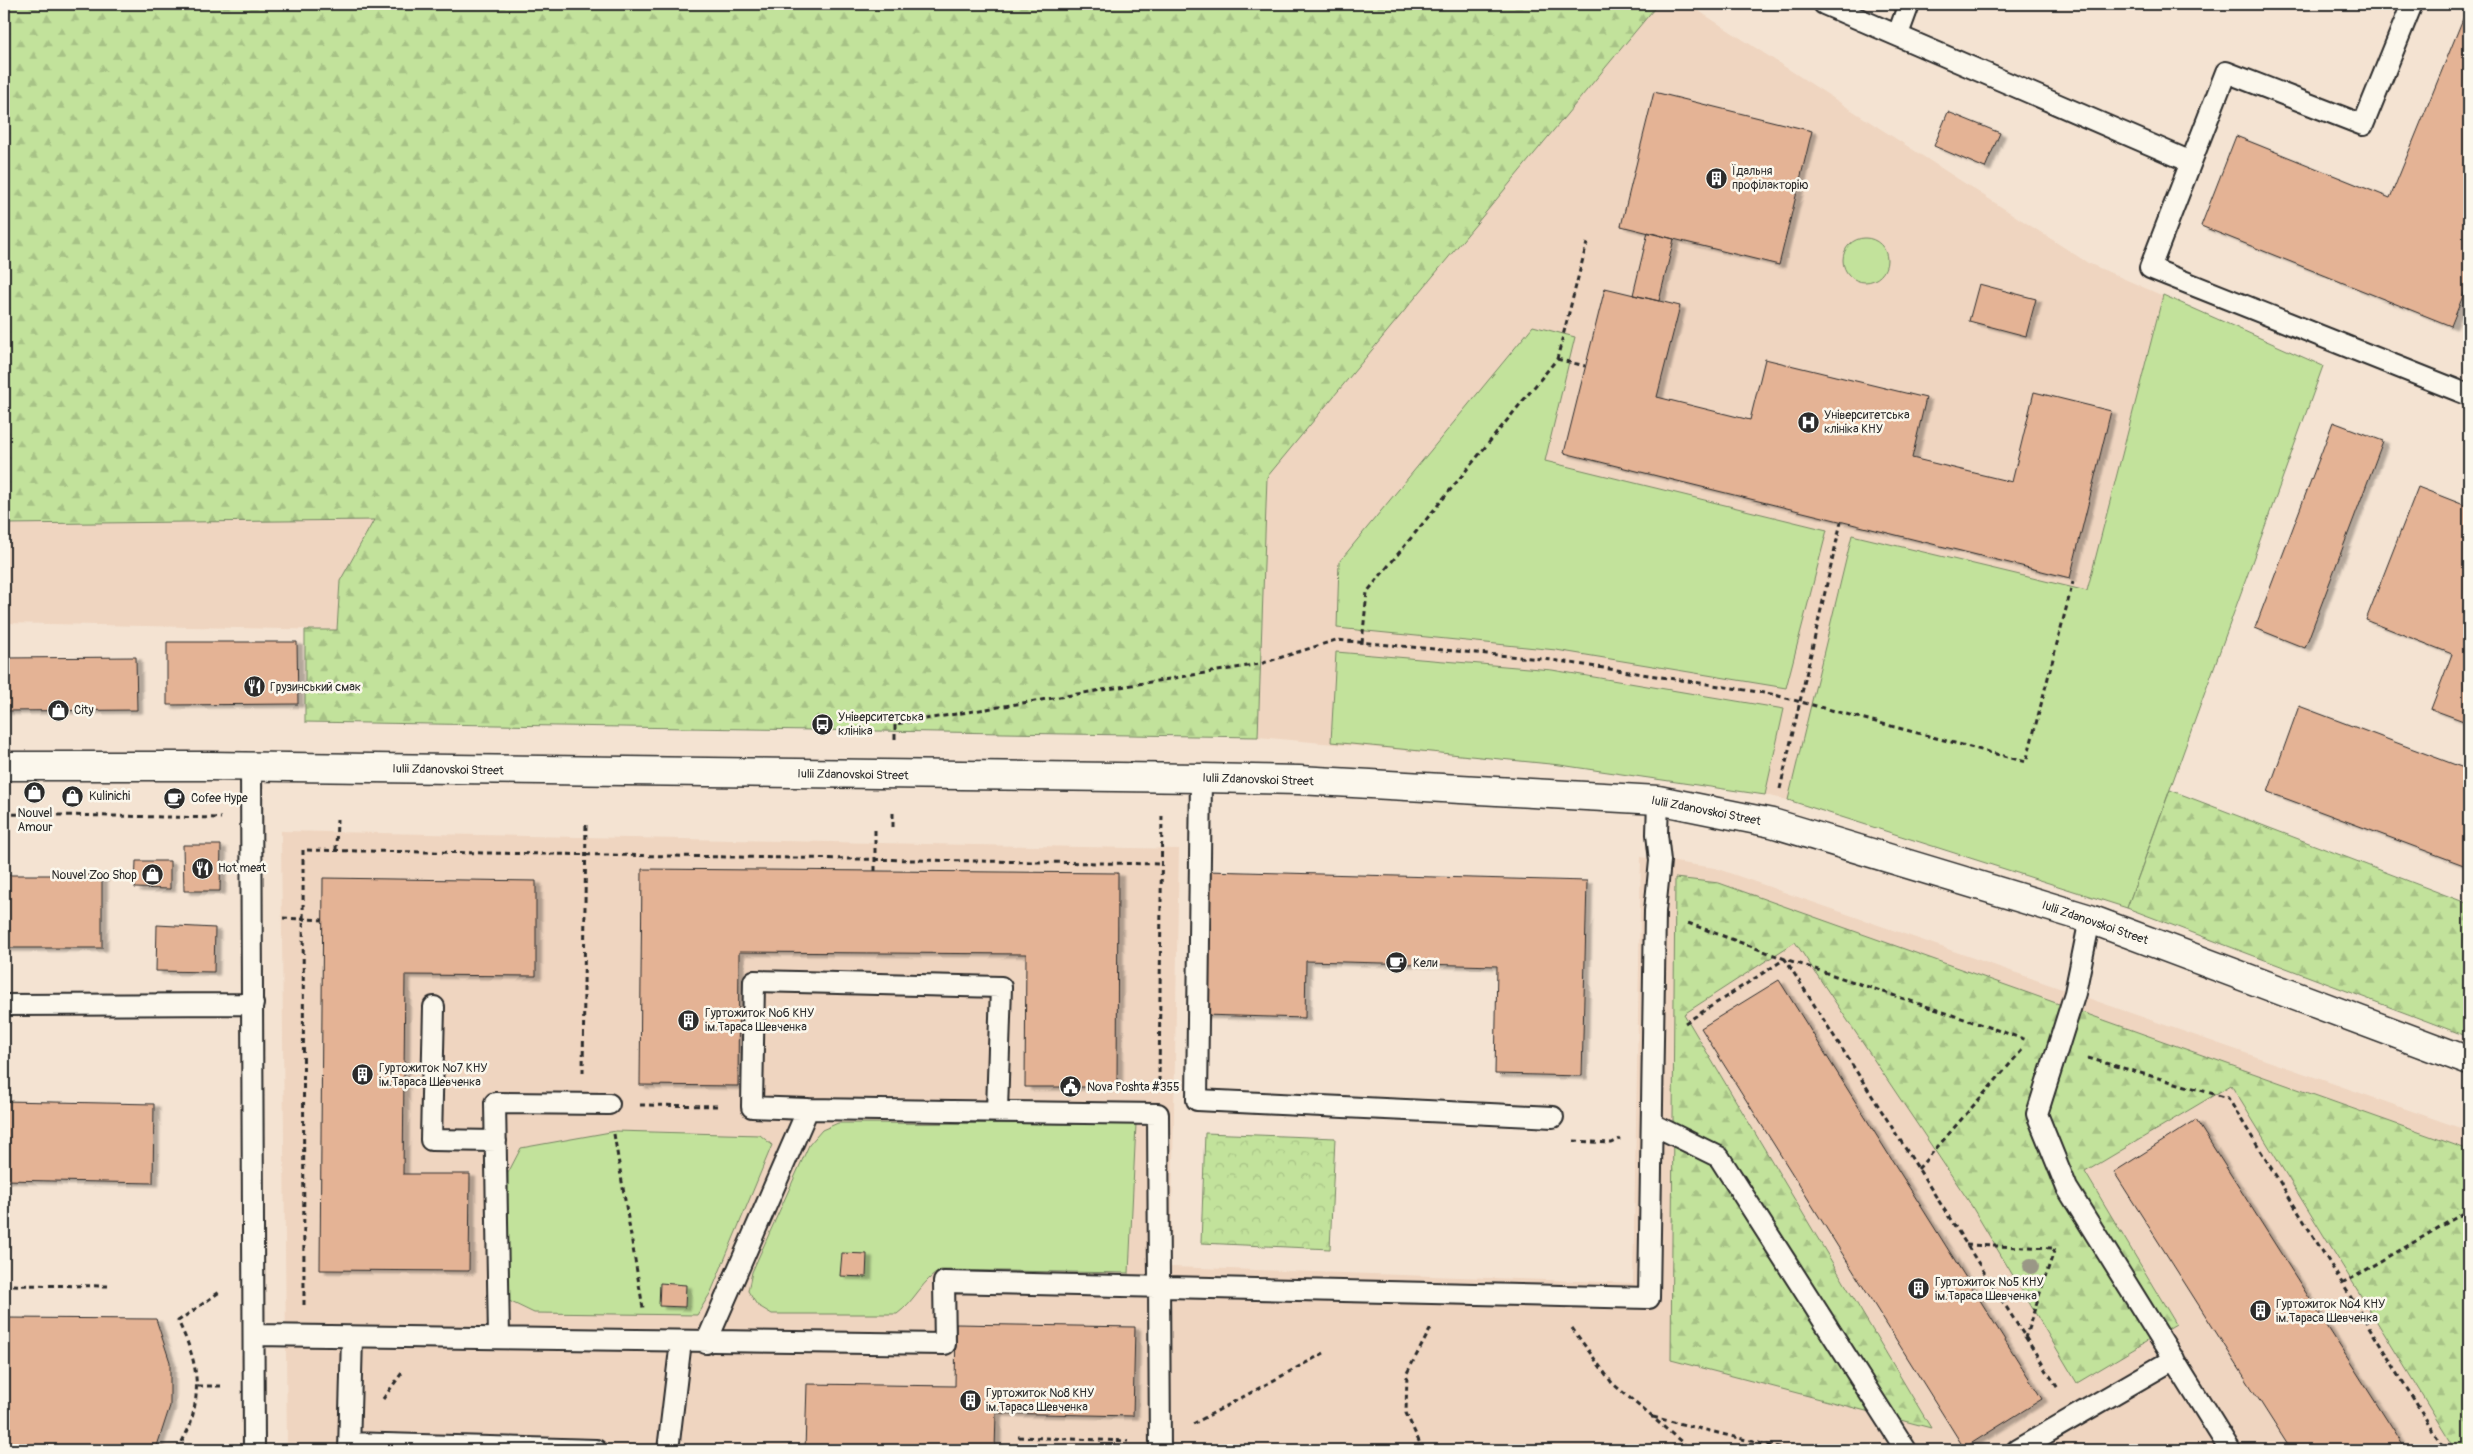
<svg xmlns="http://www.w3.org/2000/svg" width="2473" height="1454" font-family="Pangolin,sans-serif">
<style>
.built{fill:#efd5c0}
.grass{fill:#c2e29b;stroke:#768663}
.forest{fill:url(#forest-firs);stroke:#768663}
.park{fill:url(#park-crowns);stroke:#768663}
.building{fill:#e4b395;stroke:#2b2b2b;filter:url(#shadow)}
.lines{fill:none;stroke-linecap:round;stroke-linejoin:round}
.lane-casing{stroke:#2b2b2b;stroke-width:24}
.secondary-casing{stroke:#2b2b2b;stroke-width:31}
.path{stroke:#2b2b2b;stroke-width:3;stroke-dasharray:5 4;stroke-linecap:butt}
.lane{stroke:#fbf7ec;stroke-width:20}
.secondary{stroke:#fbf7ec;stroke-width:28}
.tree{fill:#9a9786}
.labels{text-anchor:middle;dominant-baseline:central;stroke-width:5;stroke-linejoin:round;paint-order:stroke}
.poi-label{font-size:12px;fill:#2b2b2b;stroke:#fbf7ec;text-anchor:start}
.street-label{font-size:12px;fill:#2b2b2b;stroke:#fbf7ec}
</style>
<defs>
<pattern id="forest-firs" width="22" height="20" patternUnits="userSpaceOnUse" patternTransform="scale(1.25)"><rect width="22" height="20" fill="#c2e29b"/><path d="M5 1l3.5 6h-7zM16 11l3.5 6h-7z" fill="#a7c286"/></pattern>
<pattern id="park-crowns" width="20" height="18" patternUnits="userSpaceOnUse" patternTransform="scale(1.25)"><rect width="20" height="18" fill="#c2e29b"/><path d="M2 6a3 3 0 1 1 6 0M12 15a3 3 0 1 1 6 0" fill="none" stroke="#a7c286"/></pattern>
<filter id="shadow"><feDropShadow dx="5.5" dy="3" stdDeviation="1" flood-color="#0004"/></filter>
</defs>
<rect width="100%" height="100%" fill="#f4e3d2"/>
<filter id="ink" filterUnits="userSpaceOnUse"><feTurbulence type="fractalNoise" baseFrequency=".02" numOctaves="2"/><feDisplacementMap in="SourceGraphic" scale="10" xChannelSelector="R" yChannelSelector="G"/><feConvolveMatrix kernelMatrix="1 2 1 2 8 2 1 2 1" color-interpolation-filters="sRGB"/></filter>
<g filter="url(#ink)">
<path class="built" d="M4 4H1688L2088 263 2323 366 2127 908 1788 800 1765 795 1560 765 1258 737 1260 664 340 581 337 630 4 623Z
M281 831 1179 849 1171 1267 1633 1283 1641 857 1715 868 2469 1131V1450H287Z"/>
<path class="grass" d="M1843 260a22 22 0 1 1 44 0a22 22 0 1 1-44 0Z
M2163 295 2323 366 2127 908 1788 800 1852 535 2087 591Z
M1533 326 1575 337 1545 461 1827 530 1786 688 1556 650 1337 628 1339 562Z
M1336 652 1552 670 1784 709 1765 795 1560 765 1331 742Z
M838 1123 1136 1124 1129 1273 941 1270C922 1280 915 1301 897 1314H772L757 1305 748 1291 752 1272 809 1145 822 1130Z
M616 1131 760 1135 772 1145 711 1292 697 1315 534 1313 507 1300 508 1173 521 1148Z"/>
<path class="forest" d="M4 4H1658L1267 477 1258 737 305 722V630H337L340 581 374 520 4 524Z
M2170 790 2469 904V1037L2127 908Z
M1675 878 1719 883 2469 1150V1450H2456L2231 1085 2085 1172 2176 1324 2077 1383 1968 1200 1795 942 1684 1014 1931 1428 1671 1360Z"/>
<path class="park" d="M1205 1133 1335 1138 1330 1249 1201 1243Z"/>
<path class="building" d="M2469 4V281L2451 326 2201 226 2236 136 2390 198Z
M1654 92 1812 131 1779 265 1621 226Z
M1948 112 2000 133 1985 168 1934 146Z
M1648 232 1674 239 1659 301 1633 295Z
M1979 284 2036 299 2026 336 1969 321Z
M1605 288 1680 306 1657 397 1750 420 1765 359 1926 398 1912 458 2012 482 2034 392 2111 411 2070 578 1564 453Z
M2333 422 2383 441 2305 648 2255 628Z
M2418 487 2469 507V723L2431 709 2452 654 2366 620Z
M167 642H297L298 704 167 705Z
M136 657 137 710 4 711V658Z
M2299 706 2469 770V867L2268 792Z
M183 845H221L220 891H184Z
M136 861H170V889L135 888Z
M642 869 1118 873 1117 1087H1025L1026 954 739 952 738 1086 640 1085Z
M1206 871 1587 881 1582 1076 1495 1074 1497 966 1306 961 1305 1018 1203 1015Z
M4 875H102V948H4Z
M323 878 536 881V976L405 975 403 1174H470L469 1271 320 1270Z
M157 925 215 928 214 972 156 971Z
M1779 980 2042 1399 1964 1448 1701 1028Z
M4 1101 154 1104 153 1183 4 1180Z
M2196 1120 2406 1450H2291L2114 1172Z
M842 1253 867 1254 866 1277 840 1276Z
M660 1283 686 1285 685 1307 659 1306Z
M4 1318 156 1319 170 1362V1406L156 1449 4 1448Z
M956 1324 1135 1327 1133 1416 996 1413 995 1450H805L807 1384 955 1386Z"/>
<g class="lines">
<defs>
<path id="lane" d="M1824 4 2191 162 2150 268 2469 395
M1898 34 1909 4
M2191 162 2226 72 2363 125 2412 4
M251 766 254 1450
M1201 778 1197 1100 1553 1117
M2090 919 2075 993 2037 1114 2067 1188 2230 1450
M4 1005 253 1004
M434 1007 431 1140 496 1141
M808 1109 752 1107 754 981 1001 987 997 1110
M1652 1124 1719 1157 1906 1450
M254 1335 945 1344 944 1282 1649 1298 1655 911 1660 861 1657 834 1658 800
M499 1338 495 1103 609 1104
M706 1343 808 1109 1158 1114 1160 1450
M350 1443 596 1450
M349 1450 352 1337
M668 1450 681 1341
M2017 1450 2174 1359"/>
<path id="secondary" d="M4 766H209L1201 778 1299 780 1658 800 1772 823 2090 919 2469 1061"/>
</defs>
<use href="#lane" class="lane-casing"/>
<use href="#secondary" class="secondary-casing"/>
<path class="path" d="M1557 359 1585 366
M1362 643 1367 592 1557 359 1587 243
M895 739V724L1260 664 1336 640 1552 660 1771 694 2026 762 2073 582
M1780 789 1841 522
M4 814 221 818
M893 827V810
M336 850 337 819
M875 871V826
M283 918 323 920
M1688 923 1785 959 2027 1040
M1685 1023 1785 959 2059 1390
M2088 1058 2228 1098 2445 1450
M583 1073 586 822
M1159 1082 1162 813
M640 1105 721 1106
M614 1134 643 1308
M1574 1141 1612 1143 1620 1139
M1918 1169 2023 1049
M1966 1245 2055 1248 2025 1338
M2342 1284 2469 1210
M4 1285 110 1286
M304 1305 303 850 1161 864
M1572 1328 1612 1383 1691 1450
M198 1386H221
M383 1399 404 1370
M1653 1417 1787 1450
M1193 1424 1324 1353
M1018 1437 1128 1441
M178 1450C182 1440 190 1429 192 1418 202 1381 194 1354 178 1321L221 1291
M1423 1450 1406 1413 1407 1373 1432 1326"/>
<use href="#lane" class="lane"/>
<use href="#secondary" class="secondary"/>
</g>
<circle class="tree" cx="2031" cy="1266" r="8"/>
</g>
<defs>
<symbol id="building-disc" viewBox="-11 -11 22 22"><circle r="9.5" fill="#2b2b2b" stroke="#fbf7ec"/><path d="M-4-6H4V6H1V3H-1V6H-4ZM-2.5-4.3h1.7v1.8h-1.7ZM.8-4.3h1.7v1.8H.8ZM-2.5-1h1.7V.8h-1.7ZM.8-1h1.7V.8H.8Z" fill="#fff"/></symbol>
<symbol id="hospital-disc" viewBox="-11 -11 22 22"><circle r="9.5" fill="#2b2b2b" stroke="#fbf7ec"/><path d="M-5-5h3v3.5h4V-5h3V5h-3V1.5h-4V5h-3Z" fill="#fff"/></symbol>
<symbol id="restaurant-disc" viewBox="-11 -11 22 22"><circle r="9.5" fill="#2b2b2b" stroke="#fbf7ec"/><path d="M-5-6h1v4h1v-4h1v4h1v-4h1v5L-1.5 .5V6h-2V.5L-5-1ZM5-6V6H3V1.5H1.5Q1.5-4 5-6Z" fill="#fff"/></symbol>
<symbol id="shop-disc" viewBox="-11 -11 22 22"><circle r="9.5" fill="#2b2b2b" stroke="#fbf7ec"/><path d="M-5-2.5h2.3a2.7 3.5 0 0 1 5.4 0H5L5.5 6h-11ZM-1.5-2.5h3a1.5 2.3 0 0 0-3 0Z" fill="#fff"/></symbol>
<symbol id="bus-disc" viewBox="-11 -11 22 22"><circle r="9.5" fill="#2b2b2b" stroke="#fbf7ec"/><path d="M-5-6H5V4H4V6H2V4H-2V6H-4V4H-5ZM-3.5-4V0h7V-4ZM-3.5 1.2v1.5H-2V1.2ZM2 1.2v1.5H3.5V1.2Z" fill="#fff"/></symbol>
<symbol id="cafe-disc" viewBox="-11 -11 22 22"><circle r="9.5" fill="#2b2b2b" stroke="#fbf7ec"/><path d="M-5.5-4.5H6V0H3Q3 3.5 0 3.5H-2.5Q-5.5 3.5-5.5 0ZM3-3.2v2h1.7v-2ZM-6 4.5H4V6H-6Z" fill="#fff"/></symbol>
<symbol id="civic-disc" viewBox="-11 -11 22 22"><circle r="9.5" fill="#2b2b2b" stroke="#fbf7ec"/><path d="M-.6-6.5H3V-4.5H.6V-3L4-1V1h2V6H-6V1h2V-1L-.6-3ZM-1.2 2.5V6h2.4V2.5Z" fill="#fff"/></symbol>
</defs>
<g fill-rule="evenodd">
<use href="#building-disc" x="1704" y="166" width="25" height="25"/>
<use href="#hospital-disc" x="1796" y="410" width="25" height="25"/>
<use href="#restaurant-disc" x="242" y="674" width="25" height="25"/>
<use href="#shop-disc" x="46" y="698" width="25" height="25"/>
<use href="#bus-disc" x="810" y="712" width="25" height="25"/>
<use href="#shop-disc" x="22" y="780" width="25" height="25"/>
<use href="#shop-disc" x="60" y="784" width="25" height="25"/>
<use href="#cafe-disc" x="162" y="786" width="25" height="25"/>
<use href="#restaurant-disc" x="190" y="856" width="25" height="25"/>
<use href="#shop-disc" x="140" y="862" width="25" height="25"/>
<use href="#cafe-disc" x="1384" y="950" width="25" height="25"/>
<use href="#building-disc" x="676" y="1008" width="25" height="25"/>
<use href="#building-disc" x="350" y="1062" width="25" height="25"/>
<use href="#civic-disc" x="1058" y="1074" width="25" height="25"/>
<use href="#building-disc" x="1906" y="1276" width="25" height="25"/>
<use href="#building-disc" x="2248" y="1298" width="25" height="25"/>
<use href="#building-disc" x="958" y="1388" width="25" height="25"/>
</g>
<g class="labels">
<g class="poi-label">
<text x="1732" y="171">Їдальня<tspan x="1732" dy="14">профілакторію</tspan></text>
<text x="1824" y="415">Університетська<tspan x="1824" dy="14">клініка КНУ</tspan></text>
<text x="270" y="687">Грузинський смак</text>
<text x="74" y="710">City</text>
<text x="838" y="717">Університетська<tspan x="838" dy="14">клініка</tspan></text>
<text x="89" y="796">Kulinichi</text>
<text x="191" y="798">Cofee Hype</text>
<text x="35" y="813" text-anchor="middle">Nouvel<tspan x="35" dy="14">Amour</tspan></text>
<text x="218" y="868">Hot meat</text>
<text x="137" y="875" text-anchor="end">Nouvel Zoo Shop</text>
<text x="1413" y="963">Кели</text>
<text x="705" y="1013">Гуртожиток №6 КНУ<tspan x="705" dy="14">ім.Тараса Шевченка</tspan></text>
<text x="379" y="1068">Гуртожиток №7 КНУ<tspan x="379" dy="14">ім.Тараса Шевченка</tspan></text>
<text x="1087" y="1087">Nova Poshta #355</text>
<text x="1935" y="1282">Гуртожиток №5 КНУ<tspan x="1935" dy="14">ім.Тараса Шевченка</tspan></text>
<text x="2276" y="1304">Гуртожиток №4 КНУ<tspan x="2276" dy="14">ім.Тараса Шевченка</tspan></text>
<text x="986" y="1393">Гуртожиток №8 КНУ<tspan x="986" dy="14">ім.Тараса Шевченка</tspan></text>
</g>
<g class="street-label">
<text transform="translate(448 770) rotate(1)">Iulii Zdanovskoi Street</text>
<text transform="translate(853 775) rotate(1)">Iulii Zdanovskoi Street</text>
<text transform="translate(1258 780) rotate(2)">Iulii Zdanovskoi Street</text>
<text transform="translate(1706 811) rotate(11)">Iulii Zdanovskoi Street</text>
<text transform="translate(2095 923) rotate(19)">Iulii Zdanovskoi Street</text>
</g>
</g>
<rect width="2473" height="1454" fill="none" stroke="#fbf7ec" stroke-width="20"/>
<rect x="10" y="10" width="2453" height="1434" fill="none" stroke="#2b2b2b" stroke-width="2" filter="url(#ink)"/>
</svg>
